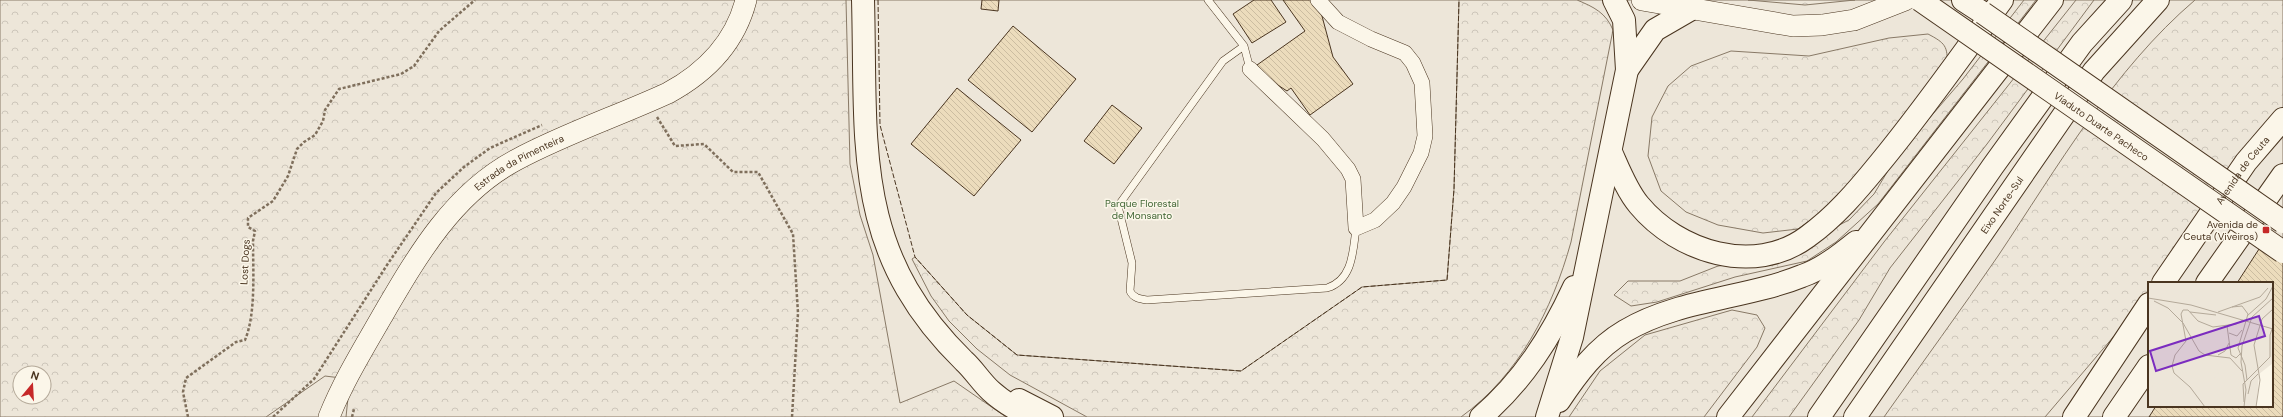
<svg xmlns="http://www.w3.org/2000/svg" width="2283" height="417" font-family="'DM Sans',sans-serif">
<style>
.green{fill:#ede6d9;stroke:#887966;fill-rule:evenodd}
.forest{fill:url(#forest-crowns);stroke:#887966;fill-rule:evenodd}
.building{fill:url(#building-back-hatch);stroke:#4a3520}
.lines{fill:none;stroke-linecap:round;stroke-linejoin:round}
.lane-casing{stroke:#4a3520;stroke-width:8}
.street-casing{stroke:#4a3520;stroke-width:16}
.secondary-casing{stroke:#4a3520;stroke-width:22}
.highway-casing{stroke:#4a3520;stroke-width:24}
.path{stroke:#7f6f5c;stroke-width:2.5;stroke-dasharray:3 2;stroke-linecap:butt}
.lane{stroke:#fbf6e9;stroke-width:7}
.street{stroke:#fbf6e9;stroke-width:15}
.secondary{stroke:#fbf6e9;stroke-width:21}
.highway{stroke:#fbf6e9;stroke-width:22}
.highway-bridge-casing{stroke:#4a3520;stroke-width:24;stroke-linecap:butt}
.highway-bridge{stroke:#fbf6e9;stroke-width:22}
.fence{stroke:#4a3520;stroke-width:1;stroke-dasharray:5 2;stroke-linecap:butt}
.poi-dot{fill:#c62828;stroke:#fbf6e9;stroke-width:1.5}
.labels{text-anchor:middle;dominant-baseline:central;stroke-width:3;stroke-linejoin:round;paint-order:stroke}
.street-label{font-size:10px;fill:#4a3520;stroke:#fbf6e9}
.park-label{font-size:10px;fill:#436837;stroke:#fbf6e9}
.poi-label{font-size:10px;fill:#4a3520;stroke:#fbf6e9;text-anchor:end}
.inset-road{fill:none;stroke:#b4a999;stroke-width:1}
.view{fill:#7b2cbf;fill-opacity:0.15;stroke:#7b2cbf;stroke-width:2}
.inset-edge{fill:none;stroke:#4a3520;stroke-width:2}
</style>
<defs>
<pattern id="forest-crowns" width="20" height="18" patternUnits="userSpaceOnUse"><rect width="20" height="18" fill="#ede6d9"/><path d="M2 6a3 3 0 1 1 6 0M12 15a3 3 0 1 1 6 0" fill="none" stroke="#cdc6ba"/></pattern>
<pattern id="building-back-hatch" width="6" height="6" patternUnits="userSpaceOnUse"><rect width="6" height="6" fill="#ecdcbc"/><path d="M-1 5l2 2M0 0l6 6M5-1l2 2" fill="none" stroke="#ccbda1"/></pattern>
</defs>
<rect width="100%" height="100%" fill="#fbf6e9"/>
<path class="green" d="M0 0H2283V417H0ZM2149 283H2272V406H2149ZM20 373H44V397H20Z"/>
<path class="forest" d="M0 0H846L850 164 860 215 873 255 900 403 954 381 1006 417H346L349 388 341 378 325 376 266 417H0ZM20 373H44V397H20Z
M1459 0H1577C1594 7 1606 13 1613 30L1571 242C1552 310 1519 375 1461 417H1087L1010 375 977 349 949 321 931 296 912 259 915 257 967 315 1017 355 1241 371 1362 287 1447 280 1454 189Z
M1748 0H1855L1805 5Z
M2024 0H2036L1878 204 1836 242 1807 261 1735 277 1657 302 1631 306 1614 295 1628 281H1680L1718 266 1771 260 1849 220 1874 194 1904 144 1921 128 1963 79Z
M2076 0H2094L1987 144 1890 268 1859 320 1789 417H1752L1884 242Z
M2195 0H2283V112L2158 283H2149V295L2045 417H1884C1922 363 1961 310 1998 256 2057 168 2113 70 2195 0Z
M1928 34C1945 43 1948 46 1947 65L1835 203 1798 229 1763 233 1718 225 1686 212 1661 191 1648 156 1652 117 1668 86 1691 66 1731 51 1809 56 1889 38Z
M1732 310 1757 315 1765 328 1757 347 1704 417H1569L1600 371 1645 335Z"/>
<path class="building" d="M982 0H999L998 11 981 9Z
M1254 0H1271L1286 22 1252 43 1233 14Z
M1283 0H1311L1319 5 1333 57 1353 84 1310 115 1291 88 1287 91 1273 82 1257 65 1305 31Z
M1013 26 1076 79 1032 132 968 80Z
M957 88 1021 140 974 196 911 144Z
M1112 105 1142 128 1114 164 1084 141Z
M2261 246 2283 262V417H2149L2156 406H2272V283H2237Z"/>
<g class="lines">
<defs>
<path id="lane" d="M1208 0 1244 46 1250 69
M1244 46 1223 61 1118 206 1132 263 1130 291C1133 298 1140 299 1147 300L1327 288C1353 280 1353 251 1356 228"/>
<path id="street" d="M1250 69 1323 139 1348 169 1353 179 1356 228 1375 220 1393 203 1404 187 1421 153 1425 136 1422 83 1413 63 1405 53 1371 39 1338 22 1318 0"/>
<g id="secondary">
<path d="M1642 0 1793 26 1822 25 1854 20 1905 0"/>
<path id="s1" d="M329 417C343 382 362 351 381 318 416 258 452 194 516 160 564 134 618 116 668 93 705 73 735 43 746 0"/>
</g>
<g id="highway">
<path d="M863 0C867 143 851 251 964 361 974 370 981 382 991 391 1003 402 1017 410 1031 417"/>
<path d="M1963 0 1983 13"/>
<path d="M1627 70 1655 30 1693 8"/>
<path d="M1611 152C1619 170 1627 191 1639 205 1678 252 1754 276 1807 237 1835 217 1857 191 1879 164 1922 112 1962 55 2002 0"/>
<path id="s2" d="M2163 283 2246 162 2283 119"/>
<path d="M2207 283 2283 175"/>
<path d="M1019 400 1052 417"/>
<path d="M1559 401C1577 374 1596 348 1625 331 1679 299 1745 299 1802 276 1822 269 1840 255 1856 242"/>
<path d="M1481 417C1523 381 1551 337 1574 287"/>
<path d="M1547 417 1572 337 1627 70 1624 20 1614 0"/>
<path d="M1728 417 2052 0"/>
<path d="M1819 417 1993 166 2082 43 2121 0"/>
<path id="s3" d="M1855 417 2094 71 2158 0"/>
<path d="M2074 417 2149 304"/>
<path d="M2114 417 2149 366"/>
</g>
</defs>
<use href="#lane" class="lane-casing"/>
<use href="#street" class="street-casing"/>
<use href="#secondary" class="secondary-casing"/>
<use href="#highway" class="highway-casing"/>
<path class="path" d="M657 117 675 146 704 144 733 172H758L793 234 798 313 792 417
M188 417 183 392 186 378 236 342 245 340C256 314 253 270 253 241L255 231 248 227V218L273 201 288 176 297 149 304 142 315 135 323 121 325 110 339 89 401 74 414 66 439 31 475 0
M273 417 314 379 387 265 436 193 464 167 490 148 542 125
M352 417 354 409"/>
<use href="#lane" class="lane"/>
<use href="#street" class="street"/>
<use href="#secondary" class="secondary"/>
<use href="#highway" class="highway"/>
<defs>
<g id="highway-bridge">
<path id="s4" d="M1920 0 2283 252"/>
<path d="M1983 13 2283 222"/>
</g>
</defs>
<use href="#highway-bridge" class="highway-bridge-casing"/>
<use href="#highway-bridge" class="highway-bridge"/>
<path class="fence" d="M878 0 880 125 915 257 967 315 1017 355 1241 371 1362 287 1447 280 1454 189 1459 0"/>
</g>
<rect class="poi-dot" x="2262" y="226" width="8" height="8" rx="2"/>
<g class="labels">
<g class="street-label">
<text stroke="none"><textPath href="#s4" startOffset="221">Viaduto Duarte Pacheco</textPath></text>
<text stroke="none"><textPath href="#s1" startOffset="324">Estrada da Pimenteira</textPath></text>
<text stroke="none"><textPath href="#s2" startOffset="138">Avenida de Ceuta</textPath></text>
<text stroke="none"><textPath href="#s3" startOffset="258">Eixo Norte-Sul</textPath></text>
<text transform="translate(245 262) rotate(-87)">Lost Dogs</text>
</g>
<g class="park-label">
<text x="1142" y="203">Parque Florestal<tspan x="1142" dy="12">de Monsanto</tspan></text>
</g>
<g class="poi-label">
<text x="2258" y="224">Avenida de<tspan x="2258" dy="12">Ceuta (Viveiros)</tspan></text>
</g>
</g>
<g transform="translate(2148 282)">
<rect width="125" height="125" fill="#fbf6e9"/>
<path d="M0 0H125V81L111 92 108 125H0Z" fill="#ede6d9"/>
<path d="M0 0H125V2H120L111 13 73 29 4 15 0 12ZM114 15 113 20 102 29 95 23ZM0 19 15 23 34 43 51 74 84 77 93 90 94 99 91 107 93 125H43L47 113 40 105 35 112 10 114 4 97 5 93 17 91 26 93 23 82 15 89 5 90 0 87V37L3 39V49H14L15 45 0 35ZM12 27 17 31 21 37 13 39 9 36 8 30ZM125 19V26L115 35 105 59 104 68 111 97 106 102 110 107 107 121 104 122 96 75 97 64 108 33ZM85.5 31a5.5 5.5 0 1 1 11 0a5.5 5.5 0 1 1-11 0ZM44 31 67 33 91 40 61 43 51 40ZM77 45 81 56 78 66 69 72H60L53 69 67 67 75 60 71 46ZM0 100 4 103 13 125H0Z" fill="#ede6d9" fill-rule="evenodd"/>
<path d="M64 83 70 84 71 90 66 97 62 95V91L66 90Z" fill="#ede6d9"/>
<path class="inset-road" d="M0 16 43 23 125 47M6 19 20 26 35 41 51 69 57 73 82 76 94 89M84 25 94 24 100 32 90 66 97 83 99 98M42 30 68 33M70 30 112 15 120 6M99 34 118 17 125 4M79 44 83 73 88 76 93 71M81 51 89 54 94 48M70 73 77 69 81 61M26 91 24 84 27 73 38 59 33 32 35 28H40L50 39 65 45 88 42 95 38M26 91 42 105 57 125M100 112 103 99 110 92M96 120 95 102 122 75V53L125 44M96 125 98 108 93 80 94 64 104 35 125 16M108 125 112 98 106 63 114 37 125 27"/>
<path class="view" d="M111 34 117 54 8 89 2 69Z"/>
<rect width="125" height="125" class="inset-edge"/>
</g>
<g transform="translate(32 385) rotate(18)"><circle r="19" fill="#fbf6e9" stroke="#b4a999"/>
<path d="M0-3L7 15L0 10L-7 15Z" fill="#c62828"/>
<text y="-6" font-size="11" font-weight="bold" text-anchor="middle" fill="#4a3520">N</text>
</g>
</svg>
